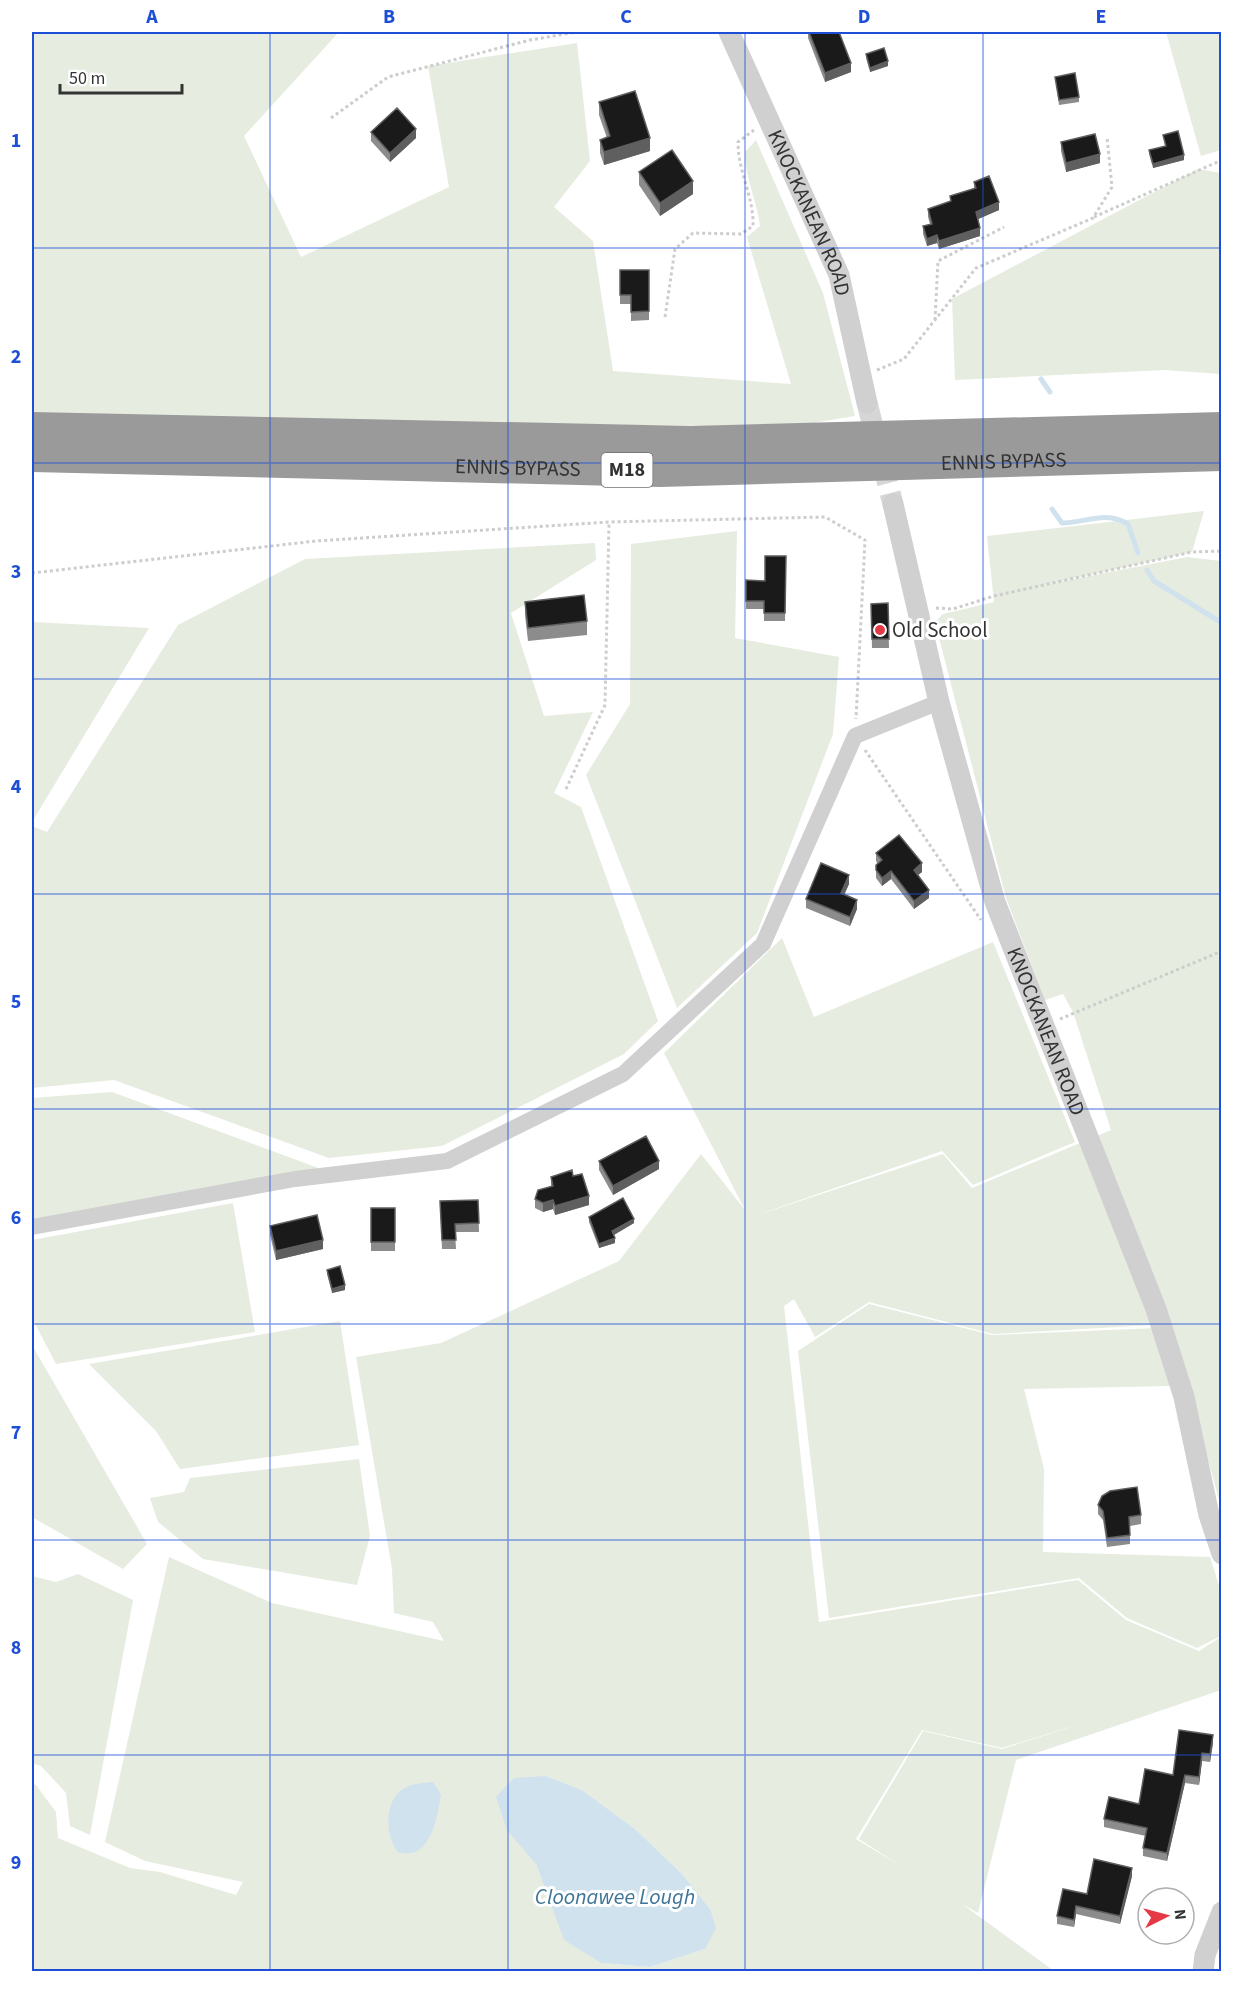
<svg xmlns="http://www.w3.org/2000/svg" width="1253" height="2003" font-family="'Source Sans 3',sans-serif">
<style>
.green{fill:#e6ecdf;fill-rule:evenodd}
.water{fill:#cfe2ee}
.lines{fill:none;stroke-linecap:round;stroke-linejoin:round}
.stream{stroke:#cfe2ee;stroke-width:5}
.tertiary-tunnel{stroke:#d6d6d6;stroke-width:21;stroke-dasharray:21 10;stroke-linecap:butt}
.path{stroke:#cdcdcd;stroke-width:3;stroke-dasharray:3 3;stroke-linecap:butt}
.minor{stroke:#d0d0d0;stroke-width:16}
.tertiary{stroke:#d0d0d0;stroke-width:21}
.motorway{stroke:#9a9a9a;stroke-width:32}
.wall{fill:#8c8c8c}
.shaded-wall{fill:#5f5f5f}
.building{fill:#1a1a1a;stroke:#5f5f5f;stroke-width:1.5}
.grid{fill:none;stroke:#1d4ed8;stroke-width:1.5;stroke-opacity:0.55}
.poi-dot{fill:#e63946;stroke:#fff;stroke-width:2}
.labels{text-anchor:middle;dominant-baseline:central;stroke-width:6;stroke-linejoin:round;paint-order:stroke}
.shield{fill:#fff;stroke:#707070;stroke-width:1.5}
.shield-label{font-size:20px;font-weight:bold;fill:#333}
.street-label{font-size:21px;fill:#333;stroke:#fff}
.poi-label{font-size:21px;fill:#333;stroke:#fff;text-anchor:start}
.water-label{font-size:22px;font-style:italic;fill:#3f7597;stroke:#fff}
.neatline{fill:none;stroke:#1d4ed8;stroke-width:2}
.grid-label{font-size:20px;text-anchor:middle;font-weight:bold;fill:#1d4ed8}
</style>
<rect width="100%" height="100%" fill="#fff"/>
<path class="green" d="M32 32H339L244 136 301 257 449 187 428 66 577 43 590 161 554 207 593 241 613 371 791 384 747 237 760 226C757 201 745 178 745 152L756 140 823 293 855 416 788 427 32 417Z
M1166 32H1221V150L1201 156Z
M1198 169 1221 173V374L1164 370 955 380 952 299Z
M1204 511 1192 552 1039 586 1187 557 1221 561V1507L1171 1324 993 1334 869 1302 815 1337 794 1299 784 1306 819 1622 1078 1580 1126 1620 1199 1651 1221 1637V1690L1016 1760 978 1913 962 1904 1054 1971 32 1972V1784L36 1785 56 1812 58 1838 130 1868 160 1872 236 1895 243 1882 145 1861 105 1842 169 1557 272 1603 444 1641 433 1622 394 1613 392 1569 356 1357 441 1343 619 1261 701 1154 745 1210 664 1053 782 938 814 1017 993 942 1075 1142 973 1185 942 1151 751 1217 943 1154 972 1188 1111 1130 1073 1012 1063 994 1045 1000 1006 898 935 622 943 614 994 602 987 536ZM1099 1718 1002 1749 923 1731 859 1839 901 1866 856 1839 922 1730 1002 1748ZM546 1776 582 1790 635 1829 682 1874 710 1909 705 1949 650 1967 601 1963 564 1939 536 1864Z
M737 531 735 638 839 657 833 734 757 933 677 1008 586 775 630 704 631 544Z
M595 543 596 560 511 613 544 716 593 712 554 793 581 807 658 1021 624 1054 442 1146 329 1158 114 1080 32 1088V826L47 832 178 625 305 559Z
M32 622 149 628 32 822Z
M112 1092 321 1169 32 1221V1098Z
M233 1203 255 1332 56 1364 32 1318V1240Z
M869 1304 992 1335 1156 1328 1171 1386 1024 1389 1044 1469 1043 1552 1210 1557 1221 1592V1636L1197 1648 1127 1618 1079 1578 829 1618 798 1351Z
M340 1321 359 1445 180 1469 156 1431 89 1364Z
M32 1345 147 1544 123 1569 32 1517Z
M359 1459 370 1536 357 1585 203 1559 158 1522 150 1498 184 1492 190 1478Z
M78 1574 133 1600 90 1835 70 1826 66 1793 41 1766 32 1763V1576L56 1582Z"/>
<path class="water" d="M546 1776 582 1790 635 1829 682 1874 710 1909 716 1928 705 1949 650 1967 601 1963 564 1940 536 1864 507 1830 496 1797 514 1778Z
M433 1782 441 1795C437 1817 431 1862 398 1852 385 1837 383 1799 405 1788 413 1783 424 1783 433 1782Z"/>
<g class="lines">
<path class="stream" d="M1041 379 1050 392
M1052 509 1062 523C1086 523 1105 510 1128 524L1138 553
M1147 570 1154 581 1222 623"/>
<path class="tertiary-tunnel" d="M867 403 893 504"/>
<path class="path" d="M331 118 388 77 530 40 577 32
M1094 217 1222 160
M665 317 675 249 693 233 741 234 753 226C754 197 738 172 738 142L754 130
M935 320 938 261 1004 227
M877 370 904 359 976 268 1093 218 1112 187 1107 137
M32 573 316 541 609 522 825 517 865 540 856 719
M936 608 953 609 994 596 1192 552 1222 551
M865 750 981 920
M566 789 605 705 609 523
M1060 1019 1222 951"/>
<path class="minor" d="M32 1227 295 1179 447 1161 623 1074 763 944 855 736 939 702"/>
<g class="tertiary">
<path id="s1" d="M729 32 839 275 867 403"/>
<path id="s2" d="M893 504 939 702 995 902 1156 1309 1184 1397 1209 1515 1222 1554"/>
<path d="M1203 1972 1205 1955 1222 1912"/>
</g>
<g class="motorway">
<path d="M32 428 691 442 1222 428"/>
<path id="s3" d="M32 456 660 471 1222 455"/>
</g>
</g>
<path class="wall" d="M808 32H839L851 72 825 82 808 38Z
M866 54 888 66 870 72 866 58Z
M1055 77 1079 97V102L1059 105Z
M599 102 650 151 604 165 600 153V140L607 138 599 115Z
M371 132 416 138 390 162 371 141Z
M1163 135 1184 160 1153 168 1149 154V150L1165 146Z
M1061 142 1100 163 1066 172 1061 151Z
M639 172 693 194 660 216 639 185Z
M974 182 999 210 978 219 980 236 939 249 937 243 927 246 923 234V226L930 224 928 217V209L950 202V196L974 189Z
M620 270H649V320L631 321V304H620Z
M786 556 785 621H764V609H746V580L765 581Z
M525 602 587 621V635L528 641 525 615Z
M888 603 889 648H872L871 604Z
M876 853 922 872 918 875 929 898 914 909 891 879 882 886 876 878V865L878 864 876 861Z
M849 884 844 895 857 909 850 926 806 908V899Z
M599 1161 659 1169 613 1195 599 1170Z
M573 1176 589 1205 555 1215 553 1209 543 1212 535 1208V1199L551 1186V1177Z
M478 1200 479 1232H455L456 1249H442L440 1201Z
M371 1208H395V1251H371Z
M589 1217 634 1223 614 1235 615 1243 599 1248 589 1222Z
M270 1226 323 1249 276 1260 270 1235Z
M327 1270 345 1290 332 1293 327 1274Z
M1098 1505 1141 1515V1524L1130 1526V1544L1107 1547 1103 1520 1098 1514Z
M1213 1743 1210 1762 1202 1761 1199 1785 1185 1783 1167 1861 1143 1856V1848L1146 1836 1104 1827V1819L1139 1804 1173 1775Z
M1132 1876 1120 1924 1076 1914 1074 1927 1057 1924V1916L1087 1894Z"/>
<path class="shaded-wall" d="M888 61V66L870 72V68Z
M851 63V72L825 82V73Z
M416 129V138L390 162V153Z
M650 138V151L604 165V152Z
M1100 154V163L1066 172V163Z
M1184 155V160L1153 168V164Z
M693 181V194L660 216V203Z
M999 202V210L976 220V212Z
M980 228V236L939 249V241Z
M937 235V243L927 246V239Z
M922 863V872L914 878V870Z
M891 871V879L882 886V878Z
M849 875V884L841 902V893Z
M929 890V898L914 909V901Z
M857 900V909L850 926V917Z
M659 1161V1169L613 1195V1186Z
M589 1196V1205L555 1215V1206Z
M553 1200V1209L543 1212V1203Z
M634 1219V1223L612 1236V1231Z
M615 1238V1243L599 1248V1244Z
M323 1240V1249L276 1260V1251Z
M345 1285V1290L332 1293V1289Z
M1213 1735V1743L1210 1762V1754Z
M1202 1753V1761L1199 1785V1777Z
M1185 1775V1783L1167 1861V1853Z
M1132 1868V1876L1120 1924V1916Z
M1076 1906V1914L1074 1927V1920Z"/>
<path class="building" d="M809 32H839L851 63 825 73Z
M884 48 888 61 870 68 866 54Z
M1075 73 1079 97 1059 100 1055 77Z
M635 91 650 138 604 152 600 140 610 136 599 102Z
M397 108 416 129 390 153 371 132Z
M1178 131 1184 155 1153 164 1149 150 1166 146 1163 135Z
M1095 134 1100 154 1066 163 1061 142Z
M672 150 693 181 660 203 639 172Z
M989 176 999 202 976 212 980 228 939 241 937 235 927 239 923 226 932 224 928 209 951 201 950 196 976 188 974 182Z
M620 270H649V311L631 312V295H620Z
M765 556H786L785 613H764V601H746V580L765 581Z
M584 595 587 621 528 628 525 602Z
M888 603 889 639H872L871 604Z
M899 835 922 863 914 870 929 890 914 901 891 871 882 878 876 870V865L882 860 876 853Z
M821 863 849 875 841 893 857 900 850 917 806 899Z
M646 1136 659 1161 613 1186 599 1161Z
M572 1170 573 1176 582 1174 589 1196 555 1206 553 1200 543 1203 535 1199 538 1190 553 1186 551 1177Z
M623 1198 634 1219 612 1231 615 1238 599 1244 589 1217Z
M478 1200 479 1223 455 1224 456 1240H442L440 1201Z
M371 1208H395V1242H371Z
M317 1215 323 1240 276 1251 270 1226Z
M340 1266 345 1285 332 1289 327 1270Z
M1137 1487 1141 1515 1129 1517 1130 1535 1107 1538 1103 1511 1098 1505 1102 1496 1110 1491Z
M1179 1730 1213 1735 1210 1754 1202 1753 1199 1777 1185 1775 1167 1853 1143 1848 1147 1828 1104 1819 1109 1797 1139 1804 1145 1769 1173 1775Z
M1094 1859 1132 1868 1120 1916 1076 1906 1074 1920 1057 1916 1063 1889 1087 1894Z"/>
<path class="grid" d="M270 32V1972M508 32V1972M745 32V1972M983 32V1972M32 248H1222M32 463H1222M32 679H1222M32 894H1222M32 1109H1222M32 1324H1222M32 1540H1222M32 1755H1222"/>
<circle class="poi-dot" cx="880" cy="630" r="6"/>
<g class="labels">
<rect class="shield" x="601.5" y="453" width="51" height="34" rx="4.5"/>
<g class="shield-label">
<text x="627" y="470">M18</text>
</g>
<g class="street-label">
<text stroke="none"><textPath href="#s1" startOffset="198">KNOCKANEAN ROAD</textPath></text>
<text stroke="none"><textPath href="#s3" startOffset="972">ENNIS BYPASS</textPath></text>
<text stroke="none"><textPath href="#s3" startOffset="486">ENNIS BYPASS</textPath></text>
<text stroke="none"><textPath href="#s2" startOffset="550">KNOCKANEAN ROAD</textPath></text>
</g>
<g class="poi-label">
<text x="892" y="630">Old School</text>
</g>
<g class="water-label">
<text x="615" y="1897">Cloonawee Lough</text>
</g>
</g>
<rect width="1253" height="2003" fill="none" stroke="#ffffff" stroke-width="66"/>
<g transform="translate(1166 1916) rotate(84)"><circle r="28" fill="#ffffff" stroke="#adadad" stroke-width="1.5"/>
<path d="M0-4.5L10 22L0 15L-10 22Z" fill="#e63946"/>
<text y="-9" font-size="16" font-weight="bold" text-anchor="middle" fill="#333333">N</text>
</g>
<path d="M60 84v9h122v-9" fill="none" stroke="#333333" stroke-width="3"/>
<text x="69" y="84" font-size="18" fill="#333333" stroke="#ffffff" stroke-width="4.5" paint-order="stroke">50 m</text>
<rect x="33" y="33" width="1187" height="1937" class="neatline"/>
<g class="grid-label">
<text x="152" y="23">A</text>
<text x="389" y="23">B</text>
<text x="626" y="23">C</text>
<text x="864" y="23">D</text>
<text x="1101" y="23">E</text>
<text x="16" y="147">1</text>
<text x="16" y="363">2</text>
<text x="16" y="578">3</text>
<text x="16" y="793">4</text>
<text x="16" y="1008">5</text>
<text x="16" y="1224">6</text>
<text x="16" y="1439">7</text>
<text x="16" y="1654">8</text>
<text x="16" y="1869">9</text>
</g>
</svg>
